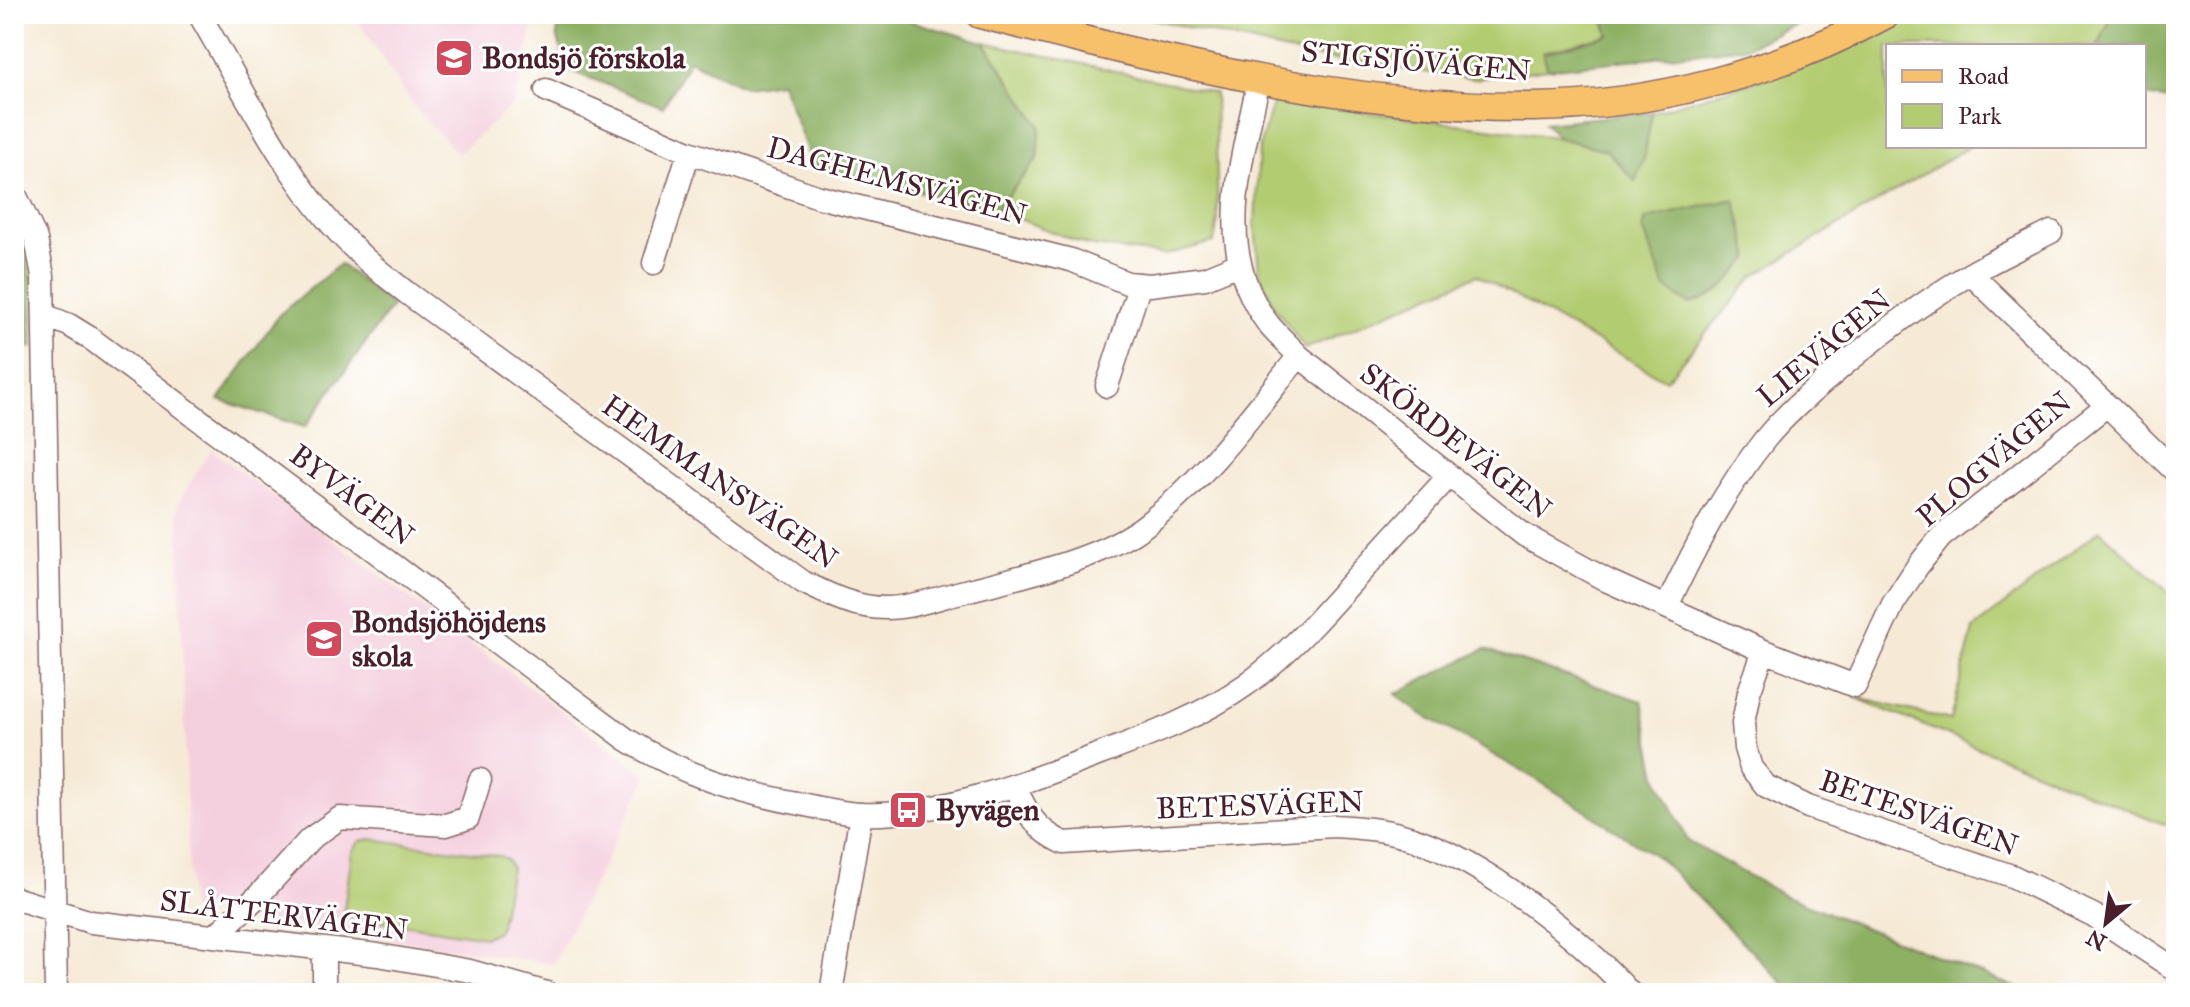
<svg xmlns="http://www.w3.org/2000/svg" width="2190" height="1007" font-family="'IM FELL Great Primer',serif">
<style>
.built{fill:#f4cfdd}
.green{fill:#b2cc71;stroke:#7e764e;stroke-width:2}
.forest{fill:#8db063;stroke:#6c6847;stroke-width:2}
.lines{fill:none;stroke-linecap:round;stroke-linejoin:round}
.minor-casing{stroke:#866667;stroke-width:25}
.major-casing{stroke:#866667;stroke-width:31}
.minor{stroke:#fff;stroke-width:22}
.major{stroke:#f7c06b;stroke-width:28}
.labels{text-anchor:middle;dominant-baseline:central;stroke-width:6;stroke-linejoin:round;paint-order:stroke}
.poi-label{font-size:30px;font-weight:bold;fill:#4a1f2b;stroke:#fff;text-anchor:start}
.street-label{font-size:30px;fill:#4a1f2b;stroke:#fff}
</style>
<rect width="100%" height="100%" fill="#fff"/>
<filter id="ink" filterUnits="userSpaceOnUse"><feTurbulence type="fractalNoise" baseFrequency=".0125" numOctaves="2"/><feDisplacementMap in="SourceGraphic" scale="16" xChannelSelector="R" yChannelSelector="G"/><feConvolveMatrix kernelMatrix="1 2 1 2 8 2 1 2 1" color-interpolation-filters="sRGB"/></filter>
<filter id="wash" filterUnits="userSpaceOnUse"><feTurbulence type="fractalNoise" baseFrequency=".006" numOctaves="4" result="noise"/><feDisplacementMap in="SourceGraphic" scale="32" xChannelSelector="R" yChannelSelector="G"/><feGaussianBlur stdDeviation="1.8" result="paint"/><feColorMatrix in="noise" values="0 0 0 0 0 0 0 0 0 0 0 0 0 0 0 0 0 1.4 0 .05"/><feComposite in="paint" operator="in"/></filter>
<g filter="url(#wash)">
<rect width="100%" height="100%" fill="#f6ead6"/>
<path class="built" d="M354 14H536L515 103 458 154 415 108Z
M211 449 648 776 553 964 190 909 178 503Z"/>
<path class="green" d="M1132 14H1602L1609 35 1543 52 1548 69 1475 79 1303 55Z
M1890 14 2113 15 2098 46H1888V146H1970L1754 276 1666 380 1477 275 1305 349 1274 306 1259 272 1255 226 1259 148 1274 100 1555 137 1644 158 1652 112 1766 78Z
M984 42 1215 93 1218 220 1214 242 1165 255 1086 245 996 210 1038 158 1040 126Z
M2100 530 2176 599V829L1854 697 1951 720 1973 629Z
M370 839 500 856 507 860 511 868 500 926 496 932 485 937 349 916 344 910 352 852 360 841Z"/>
<path class="forest" d="M560 14H885L984 42 1040 126 1038 158 996 210 813 166 781 82 744 87 689 60 663 107 567 69 557 35Z
M1602 14H1818L1746 47 1548 69 1543 53 1609 35Z
M2113 14H2176V101L2144 96V46H2098Z
M1652 112 1644 158 1635 181 1606 150 1559 138 1544 123Z
M1735 199 1750 257C1729 281 1720 296 1689 304L1665 287 1643 229 1646 219Z
M14 214 32 278 33 347 14 348Z
M340 264 392 306 305 427 219 400 279 315Z
M1485 649 1642 701 1657 776 1688 841 1783 895 2029 993H1793L1660 859 1539 781 1422 714 1395 694Z"/>
</g>
<g filter="url(#ink)">
<g class="lines">
<defs>
<path id="minor" d="M199 14C247 95 290 189 360 254 374 268 391 280 407 293L803 582C831 596 858 609 889 608 913 607 938 598 961 592 1018 577 1102 560 1148 523 1207 477 1252 414 1299 356
M1259 79C1242 163 1211 249 1269 325 1278 336 1290 346 1299 356L1524 535 1608 581 1764 651 1855 686 1893 604 1917 567 1941 537 2106 406
M546 90 689 152 819 197 1071 260 1127 283 1150 285 1205 278 1239 264
M14 192 36 239 43 276 56 993
M654 263 689 152
M1971 274 2176 472
M44 315 69 325 90 338 626 739C680 774 738 792 801 804 820 808 841 813 860 814 932 818 1033 780 1100 754 1151 735 1202 716 1247 684 1286 656 1319 619 1351 583 1384 547 1416 512 1449 476
M1107 386 1140 284
M1667 606C1695 547 1725 489 1766 438 1785 415 1809 394 1832 375 1875 338 1921 303 1970 274 1996 259 2024 246 2051 232
M1764 651 1749 692 1743 723 1745 748 1751 768 1766 786 1808 807 2012 876 2093 915 2176 970
M1014 785C1028 814 1034 829 1064 843L1334 826C1361 828 1386 829 1412 838 1482 860 1581 938 1630 993
M14 898 91 922 378 955 470 971 547 993
M215 936 259 895 310 839 340 818 446 825 468 818 480 780
M324 993V951
M831 993 861 814"/>
<path id="major" d="M980 14C1157 59 1350 109 1533 107 1655 106 1779 72 1886 14"/>
</defs>
<use href="#minor" class="minor-casing"/>
<use href="#major" class="major-casing"/>
<use href="#minor" class="minor"/>
<use href="#major" class="major"/>
</g>
</g>
<defs>
<symbol id="school-square" viewBox="-11 -11 22 22"><rect x="-9" y="-9" width="18" height="18" rx="4" fill="#d1495b" stroke="#fff"/><path d="M0-5L7-2L0 1L-7-2ZM-4 1L0 2.5L4 1V4Q0 6-4 4Z" fill="#fff"/></symbol>
<symbol id="bus-square" viewBox="-11 -11 22 22"><rect x="-9" y="-9" width="18" height="18" rx="4" fill="#d1495b" stroke="#fff"/><path d="M-5-6H5V4H4V6H2V4H-2V6H-4V4H-5ZM-3.5-4V0h7V-4ZM-3.5 1.2v1.5H-2V1.2ZM2 1.2v1.5H3.5V1.2Z" fill="#fff"/></symbol>
</defs>
<g fill-rule="evenodd">
<use href="#school-square" x="432" y="36" width="44" height="44"/>
<use href="#school-square" x="302" y="617" width="44" height="44"/>
<use href="#bus-square" x="886" y="788" width="44" height="44"/>
</g>
<g class="labels">
<g class="poi-label">
<text x="482" y="58">Bondsjö förskola</text>
<text x="352" y="622">Bondsjöhöjdens<tspan x="352" dy="34">skola</tspan></text>
<text x="936" y="810">Byvägen</text>
</g>
<g class="street-label">
<text transform="translate(1416 61) rotate(5)">STIGSJÖVÄGEN</text>
<text transform="translate(897 181) rotate(15)">DAGHEMSVÄGEN</text>
<text transform="translate(1824 348) rotate(-40)">LIEVÄGEN</text>
<text transform="translate(1456 441) rotate(38)">SKÖRDEVÄGEN</text>
<text transform="translate(1994 459) rotate(-40)">PLOGVÄGEN</text>
<text transform="translate(720 482) rotate(35)">HEMMANSVÄGEN</text>
<text transform="translate(352 495) rotate(37)">BYVÄGEN</text>
<text transform="translate(1260 805) rotate(-2)">BETESVÄGEN</text>
<text transform="translate(1919 813) rotate(19)">BETESVÄGEN</text>
<text transform="translate(284 915) rotate(7)">SLÅTTERVÄGEN</text>
</g>
</g>
<rect width="2190" height="1007" fill="none" stroke="#fff" stroke-width="48"/>
<rect x="1886" y="44" width="260" height="104" fill="#ffffff" stroke="#b7a5aa" stroke-width="2"/>
<rect x="1902" y="70" width="40" height="12" fill="#f7c06b" stroke="#b7a5aa" stroke-width="2"/>
<text x="1958" y="84" font-size="24" fill="#4a1f2b">Road</text>
<rect x="1902" y="104" width="40" height="24" fill="#b2cc71" stroke="#b7a5aa" stroke-width="2"/>
<text x="1958" y="124" font-size="24" fill="#4a1f2b">Park</text>
<g transform="translate(2106 923) rotate(209)" stroke="#ffffff" stroke-width="6" paint-order="stroke">
<path d="M0-6L14 30L0 20L-14 30Z" fill="#4a1f2b"/>
<text y="-12" font-size="22" font-weight="bold" text-anchor="middle" fill="#4a1f2b">N</text>
</g>
</svg>
